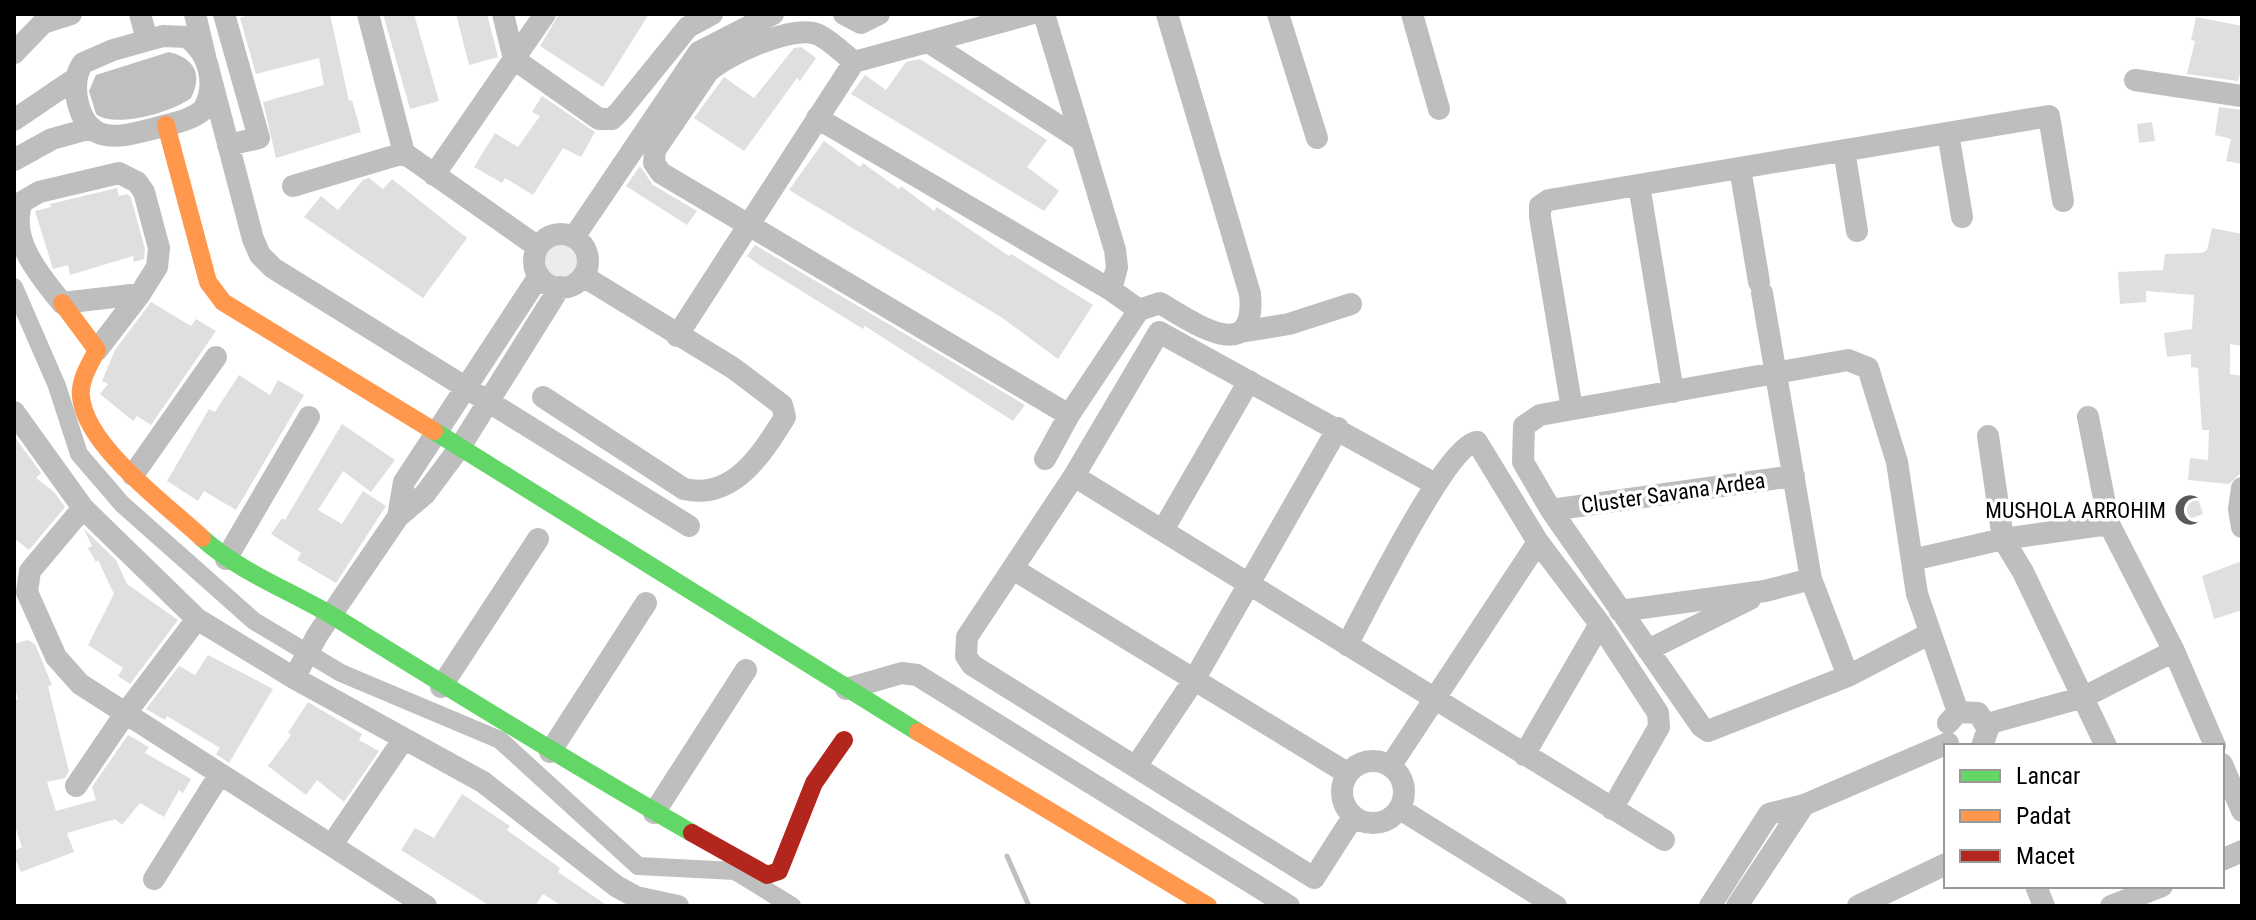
<svg xmlns="http://www.w3.org/2000/svg" width="2256" height="920" font-family="'Roboto Condensed',sans-serif">
<style>
.green{fill:#ececec}
.water{fill:#bfbfbf}
.lines{fill:none;stroke-linecap:round;stroke-linejoin:round}
.stream{stroke:#bfbfbf;stroke-width:5}
.canal{stroke:#bfbfbf;stroke-width:18}
.building{fill:#dfdfdf}
.street{stroke:#bebebe;stroke-width:22}
.fast{stroke:#63d668;stroke-width:18}
.slow{stroke:#ff974d;stroke-width:18}
.jam{stroke:#b3261e;stroke-width:18}
.labels{text-anchor:middle;dominant-baseline:central;stroke-width:7;stroke-linejoin:round;paint-order:stroke}
.street-label{font-size:22px;fill:#000;stroke:#fff}
.poi-label{font-size:22px;fill:#000;stroke:#fff;text-anchor:end}
</style>
<rect width="100%" height="100%" fill="#fff"/>
<path class="green" d="M543 259a18 18 0 1 1 36 0a18 18 0 1 1-36 0Z"/>
<path class="water" d="M169 52C194 58 203 74 191 98 173 112 115 129 96 114L89 91 96 75Z"/>
<g class="lines">
<path class="stream" d="M1007 856 1029 906"/>
<path class="canal" d="M14 287 57 386 79 454 122 504 254 621 341 673 500 740 638 866 735 871 792 906"/>
</g>
<path class="building" d="M253 14H330L349 101 352 100 361 132 276 158 263 102 324 85 319 58 256 74 240 18Z
M383 14H414L439 101 410 109Z
M456 14H487L498 57 469 65Z
M559 14H649L603 87 540 46Z
M2196 17 2242 26V67L2238 81 2187 74 2195 41 2191 40Z
M801 47 816 58 800 81 797 78 744 151 694 118 724 77 754 98 794 48Z
M920 59 1047 140 1027 167 1059 191 1044 211 851 94 865 75 886 90 906 62Z
M542 96 595 132 581 157 563 148 533 195 505 178 502 183 474 167 495 133 518 147 540 116 532 112Z
M2219 107 2242 110V164L2226 161 2231 139 2215 135Z
M2152 122 2155 141 2139 143 2137 124Z
M824 141 860 167 863 163 899 189 901 186 934 211 937 207 1009 256 1011 254 1093 305 1058 359 1001 317 789 190Z
M640 166 653 185 697 211 687 225 626 186Z
M369 178 383 189 392 179 467 238 423 298 304 217 321 196 338 210 363 180Z
M117 188 119 196 128 194 131 198 145 249 144 259 134 262 133 256 70 275 68 265 53 269 35 211 51 207 50 204Z
M2212 228 2242 234V346L2230 344V374L2242 376V472L2229 484 2188 480 2190 458 2208 460 2209 430H2202L2198 368 2191 367V354L2167 357 2164 333 2192 329 2194 295 2146 291V302L2120 304 2118 272 2163 270 2165 254 2202 253 2207 250Z
M755 245 1025 405 1013 421 865 326 863 329 758 264 747 256Z
M151 302 191 326 196 319 216 331 151 425 137 416 133 421 100 394 108 384 102 381 115 350Z
M239 375 270 395 278 380 304 395 236 510 204 491 198 501 167 481 209 409 215 412Z
M342 424 395 460 371 492 343 471 318 510 342 524 363 491 386 506 336 583 297 560 301 553 271 534 282 518 285 520Z
M14 436 41 473 36 478 54 492 65 507 29 550 14 538Z
M2198 499 2203 514 2181 522 2176 507Z
M84 529 116 560 127 584 178 620 130 684 118 676 123 668 88 645 114 594 98 560 96 562 88 548 92 546Z
M2242 561V610L2214 619 2202 576Z
M28 640 35 644 52 685 48 686 69 771 65 778 47 782 56 811 96 800 92 787 128 735 149 747 145 753 191 779 183 793 179 790 164 817 140 803 122 825 115 819 67 833 74 852 21 872 14 856V851L22 847 14 823V700L18 699 14 685V644Z
M208 655 273 689 229 763 216 754 220 748 167 716 165 720 146 709 179 666 195 675Z
M308 702 362 734 359 740 379 751 344 802 317 780 306 795 268 766 291 735 288 733Z
M462 794 510 826 507 830 560 868 558 872 608 906H562L543 894 535 906H490L401 850 415 828 434 838Z"/>
<g class="lines">
<path class="street" d="M140 14 147 40
M195 14 205 56
M224 14 259 138 228 145
M368 14 404 153
M503 14 514 59 599 119H612L620 111 688 27 712 14
M844 14 861 23 879 14
M1044 14 1115 250 1117 267 1111 290
M1278 14 1317 138
M1412 14 1439 109
M163 36 187 37C209 53 218 85 203 110 190 121 172 123 156 128 120 137 87 148 77 99 75 86 75 74 83 63L113 50Z
M930 43 1081 140
M14 53 43 23 71 14
M854 62C843 53 831 41 819 35 795 23 726 55 708 72L655 150 654 163 661 173 1069 415
M210 75 253 239 260 255 273 268 689 526
M2135 80 2242 96
M817 118 1111 290 1139 310
M14 120 76 78
M1948 133 1962 217
M1844 150 1857 231
M14 160 52 139 92 128
M1740 168 1759 282
M119 173 137 182 144 192 159 248 157 267 140 294 62 303C40 276 8 239 22 202L39 192Z
M434 175 545 14
M1639 185 1673 392
M293 186 404 153 538 247
M534 261a27 27 0 1 1 54 0a27 27 0 1 1-54 0Z
M574 237 699 52 773 14
M1762 293 1811 579 1848 676
M1240 332 1289 324 1351 304
M677 336 854 62 1030 14
M97 350 140 294
M543 397 684 489C734 501 763 452 785 417L782 405 733 368 583 276
M1572 409 1540 217V206L1549 200 2049 116 2063 201
M14 412 83 508 197 619 294 678 483 782 616 886 636 897 678 906
M2088 417 2109 524 2174 651 2215 746
M1988 436 2003 539 2023 572 2106 746
M1045 459 1069 415 1139 310 1160 303C1192 322 1257 368 1250 294L1167 14
M133 475 216 357
M1074 476 1664 840
M2242 488 2239 509 2242 527
M83 508 30 571 27 592 56 657 80 684 426 906
M1551 510 1794 476
M398 517 404 482 539 276
M1163 530 1249 381
M226 559 309 417
M1912 560 2003 539 2109 524
M1013 569 1347 773
M1620 611 1765 591 1811 579
M1929 634 1848 676 1708 731 1701 726 1551 510 1523 462 1524 426 1540 415 1848 360 1868 368 1897 462 1917 594 1958 712
M1347 645C1365 612 1447 444 1477 442L1538 542 1600 624 1658 713 1659 727 1612 809
M1648 650 1750 599
M294 678 318 634 398 517 425 494 460 447 560 287
M441 687 538 539
M846 689 902 673 917 675 1289 906
M1948 723 1958 712 1978 713 1988 729 1982 746
M1987 724 2084 697 2174 651
M550 752 646 603
M1524 755 1600 624
M1342 792a31 31 0 1 1 62 0a31 31 0 1 1-62 0Z
M2222 764 2242 811
M1137 765 1194 680 1338 428
M1391 765 1538 542
M76 786 125 714 197 619
M1400 809 1556 906
M654 813 746 670
M1353 817 1314 878 972 665 966 656 967 637 1074 476 1159 332 1435 484
M333 843 403 740
M2222 860 2242 851
M154 879 220 774
M2036 886 2044 906
M1710 906 1769 814 1804 805 1948 743
M1737 906 1804 805
M1858 906 1946 864
M2111 906 2162 886"/>
<path class="fast" d="M434 431 918 732
M202 538C242 574 292 591 338 619 455 692 572 764 692 833"/>
<path class="slow" d="M166 125 208 282 223 302 434 431
M62 303 97 350C90 364 79 380 81 397 86 447 167 505 202 538
M918 732 1208 906"/>
<path class="jam" d="M692 833 767 875 779 871 814 783 844 740"/>
</g>
<defs>
<symbol id="mosque-bare" viewBox="-9 -9 18 18"><path d="M3.5-4.9A6 6 0 1 0 3.5 4.9A5 5 0 1 1 3.5-4.9Z" fill="#595959" stroke="#fff" stroke-width="2.5" paint-order="stroke"/></symbol>
</defs>
<g fill-rule="evenodd">
<use href="#mosque-bare" x="2168" y="488" width="44" height="44"/>
</g>
<g class="labels">
<g class="street-label">
<text transform="translate(1673 493) rotate(-8)">Cluster Savana Ardea</text>
</g>
<g class="poi-label">
<text x="2166" y="510">MUSHOLA ARROHIM</text>
</g>
</g>
<rect width="2256" height="920" fill="none" stroke="#000000" stroke-width="32"/>
<rect x="1944" y="744" width="280" height="144" fill="#ffffff" stroke="#999999" stroke-width="2"/>
<rect x="1960" y="770" width="40" height="12" fill="#63d668" stroke="#999999" stroke-width="2"/>
<text x="2016" y="784" font-size="24" fill="#000000">Lancar</text>
<rect x="1960" y="810" width="40" height="12" fill="#ff974d" stroke="#999999" stroke-width="2"/>
<text x="2016" y="824" font-size="24" fill="#000000">Padat</text>
<rect x="1960" y="850" width="40" height="12" fill="#b3261e" stroke="#999999" stroke-width="2"/>
<text x="2016" y="864" font-size="24" fill="#000000">Macet</text>
</svg>
